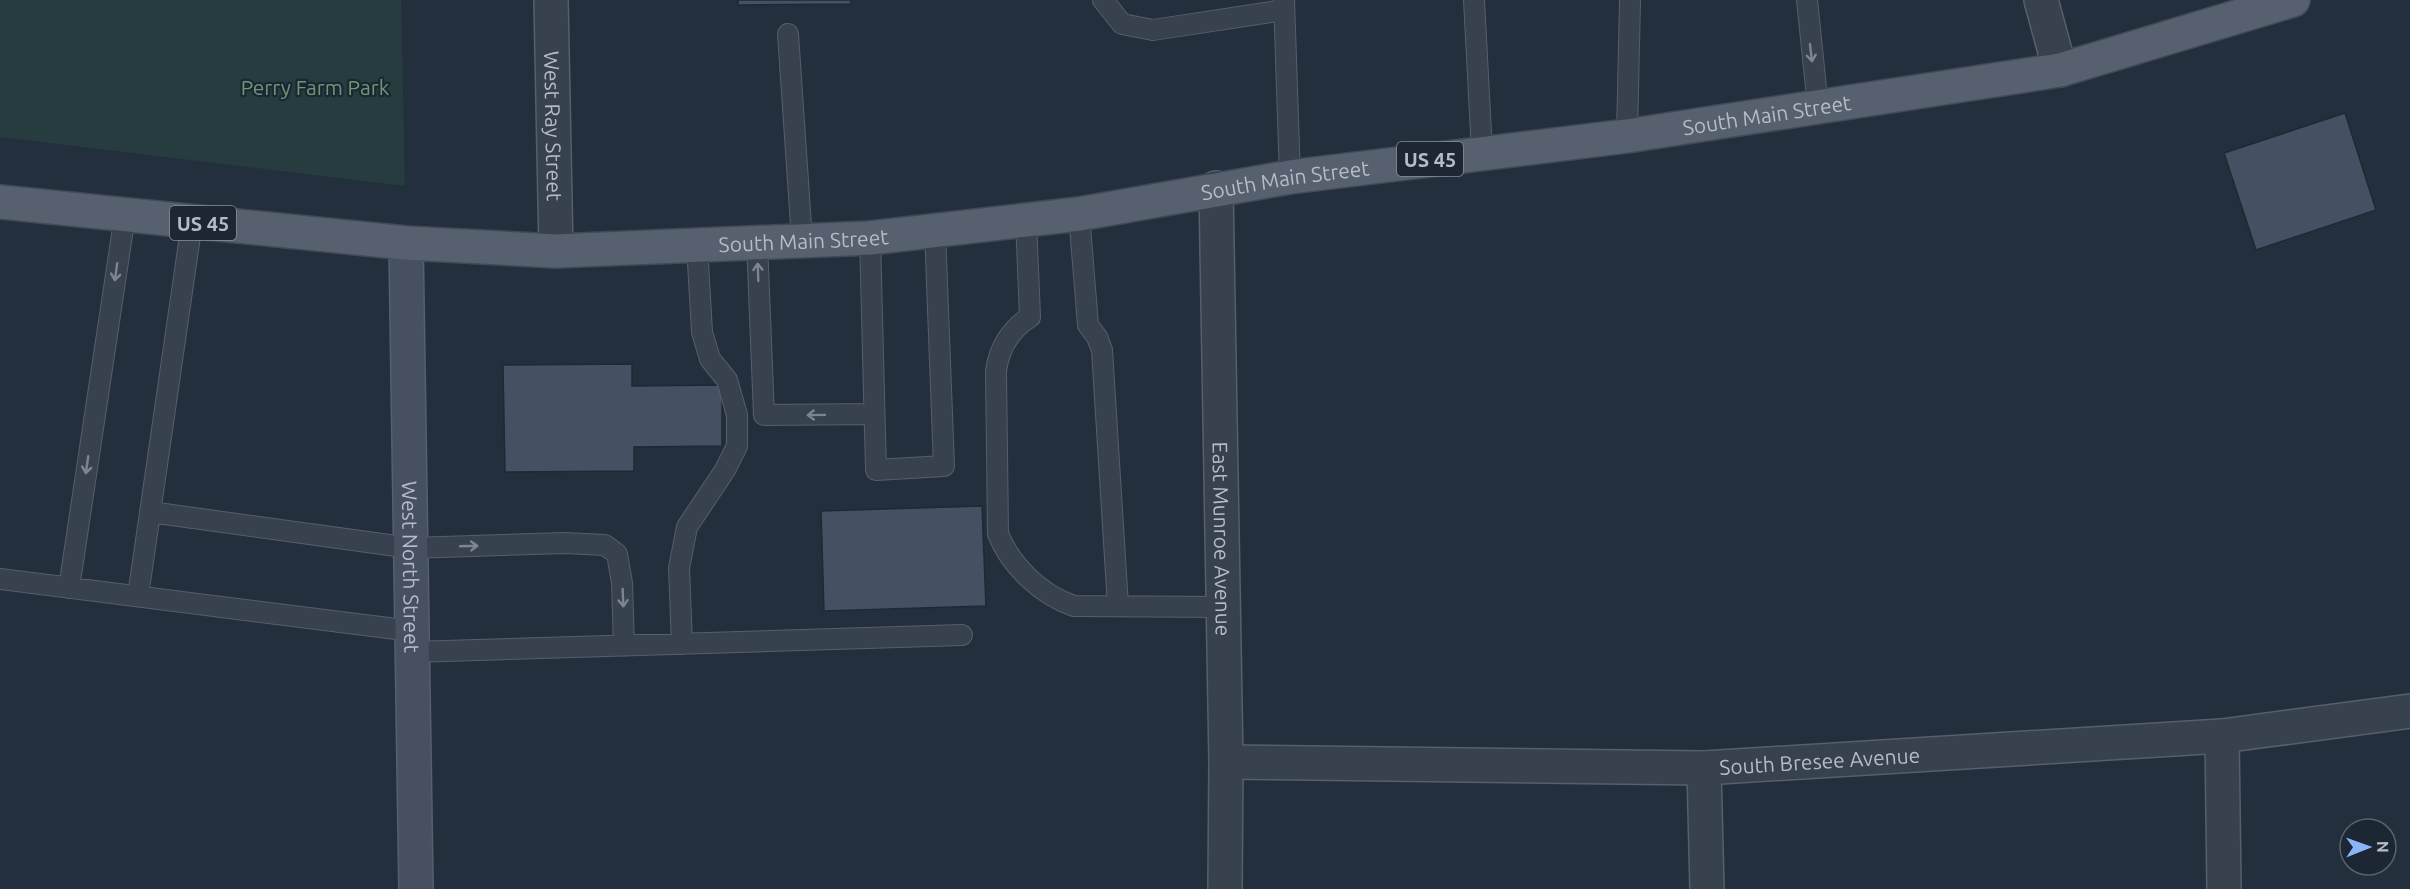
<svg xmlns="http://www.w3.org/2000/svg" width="2410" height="889" font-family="Ubuntu,sans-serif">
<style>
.green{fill:#263c3f}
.building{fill:#455162;stroke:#1f2835;stroke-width:1.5}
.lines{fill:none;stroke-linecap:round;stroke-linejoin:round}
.service-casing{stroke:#565f6c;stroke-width:22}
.minor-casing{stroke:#565f6c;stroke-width:36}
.secondary-casing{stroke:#565f6c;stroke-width:36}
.primary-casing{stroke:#414a57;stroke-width:36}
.service{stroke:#38414e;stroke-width:20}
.minor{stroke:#38414e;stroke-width:33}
.secondary{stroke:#465061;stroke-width:33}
.primary{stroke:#56606e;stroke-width:33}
.oneway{stroke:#7c8592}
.labels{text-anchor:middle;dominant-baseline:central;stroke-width:4.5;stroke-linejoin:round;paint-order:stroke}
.shield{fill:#1d2633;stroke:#878f9c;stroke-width:1.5}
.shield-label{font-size:20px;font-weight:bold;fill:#b4bcc9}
.park-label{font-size:21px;fill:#6b9a76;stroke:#1d2633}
.street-label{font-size:21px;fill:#b4bcc9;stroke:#1d2633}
</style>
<rect width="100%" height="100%" fill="#242f3e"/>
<path class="green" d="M0 0H401L405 186 0 137Z"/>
<path class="building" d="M738 0H851V4L738 5Z
M2345 113 2376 210 2256 250 2224 153Z
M632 364V386L722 385V446L634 447V471L505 472 503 365Z
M982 506 986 606 824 611 821 511Z"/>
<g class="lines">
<defs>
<path id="service" d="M1103 0 1122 24 1153 30 1284 10
M1284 0 1290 177
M1474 0 1482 152
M1807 0 1818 107
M788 34 802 240
M1627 136 1630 0
M1079 214 1088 325 1097 337 1102 350 1118 606
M1026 220 1030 317C1011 329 999 348 996 371L998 534C1011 566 1041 595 1074 606L1224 607
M870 238 876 470 944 466 935 231
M757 242 764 415 874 414
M150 512 411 548 565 543 605 545 617 554 622 583 624 646
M0 579 412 631
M69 588 125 215
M138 596 192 222
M682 644 679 568 687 527 725 470 737 446V415L727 380 710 359 702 332 697 245
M413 652 962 635"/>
<g id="minor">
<path id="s1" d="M551 0 556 251"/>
<path d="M2041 0 2060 70"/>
<path id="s2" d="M1216 188 1226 762 1225 889"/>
<path d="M2222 736 2224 889"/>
<path id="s3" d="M1226 762 1704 768 2222 736 2410 711"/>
<path d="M1704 768 1707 889"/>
</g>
<g id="secondary">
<path id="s4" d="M406 243 416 889"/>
</g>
<g id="primary">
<path id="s5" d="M0 202 406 243 556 251 870 238 1079 214 1290 177 1627 136 2060 70 2293 0"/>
</g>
</defs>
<use href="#service" class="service-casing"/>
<use href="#minor" class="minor-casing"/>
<use href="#secondary" class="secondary-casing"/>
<use href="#primary" class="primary-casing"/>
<use href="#service" class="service"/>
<use href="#minor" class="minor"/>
<use href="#secondary" class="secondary"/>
<use href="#primary" class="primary"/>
</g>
<defs><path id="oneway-shaft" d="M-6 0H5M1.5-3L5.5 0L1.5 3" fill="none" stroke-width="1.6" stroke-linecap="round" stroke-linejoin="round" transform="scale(1.5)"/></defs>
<g class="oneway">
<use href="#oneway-shaft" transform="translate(1811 53) rotate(83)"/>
<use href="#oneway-shaft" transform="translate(116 272) rotate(98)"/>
<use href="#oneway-shaft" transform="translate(758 272) rotate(-92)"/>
<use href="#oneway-shaft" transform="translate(816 415) rotate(179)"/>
<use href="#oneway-shaft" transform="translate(87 465) rotate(98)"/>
<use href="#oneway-shaft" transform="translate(469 546) rotate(-2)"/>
<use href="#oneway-shaft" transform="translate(623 598) rotate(88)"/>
</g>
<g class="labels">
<g class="shield">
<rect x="1397" y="142" width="66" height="34" rx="4.5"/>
<rect x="170" y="206" width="66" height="34" rx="4.5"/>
</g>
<g class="shield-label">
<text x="1430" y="159">US 45</text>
<text x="203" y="223">US 45</text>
</g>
<g class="park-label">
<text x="315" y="87">Perry Farm Park</text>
</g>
<g class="street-label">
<text stroke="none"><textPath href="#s5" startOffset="1778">South Main Street</textPath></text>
<text stroke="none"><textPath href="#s1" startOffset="126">West Ray Street</textPath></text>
<text stroke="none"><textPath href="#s5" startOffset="1292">South Main Street</textPath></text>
<text stroke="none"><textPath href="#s5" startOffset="806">South Main Street</textPath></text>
<text stroke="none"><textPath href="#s2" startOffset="351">East Munroe Avenue</textPath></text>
<text stroke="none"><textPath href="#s4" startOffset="324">West North Street</textPath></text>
<text stroke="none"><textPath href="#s3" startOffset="594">South Bresee Avenue</textPath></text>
</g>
</g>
<g transform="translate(2368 847) rotate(89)"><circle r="28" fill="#1d2633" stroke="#59626f" stroke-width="1.5"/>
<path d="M0-4.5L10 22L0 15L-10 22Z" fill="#8ab4f8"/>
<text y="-9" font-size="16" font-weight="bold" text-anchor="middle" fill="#b4bcc9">N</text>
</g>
</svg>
